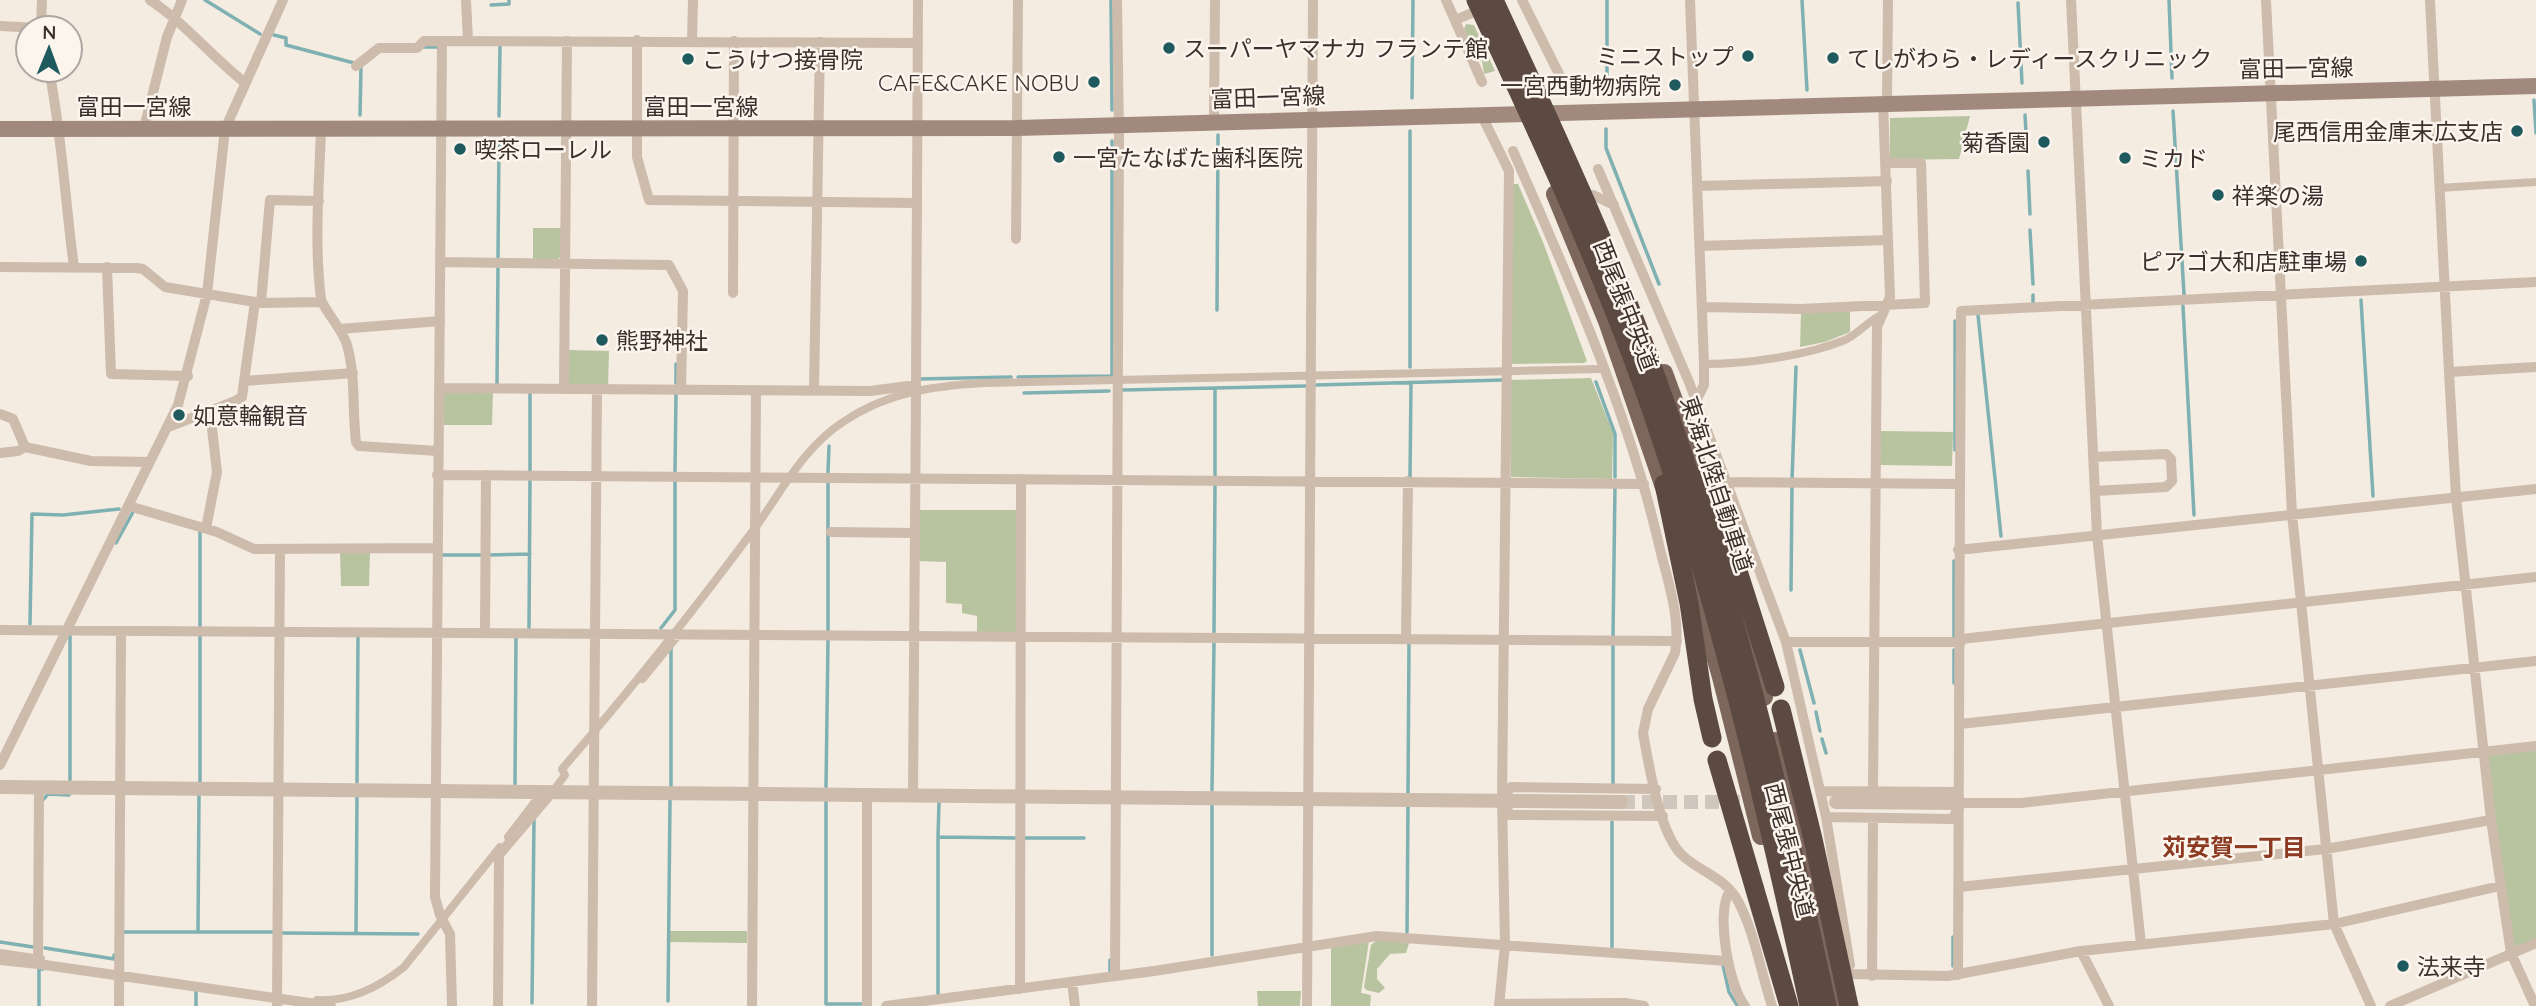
<svg xmlns="http://www.w3.org/2000/svg" width="2536" height="1006" font-family="Quicksand,'Noto Sans JP',sans-serif">
<style>
.green{fill:#b8c4a0}
.lines{fill:none;stroke-linecap:round;stroke-linejoin:round}
.stream{stroke:#7fb0b2;stroke-width:3.5}
.tertiary-tunnel{stroke:#cfc6bd;stroke-width:14;stroke-dasharray:14 7;stroke-linecap:butt}
.pedestrian{stroke:#cdbbac;stroke-width:8}
.minor{stroke:#cdbbac;stroke-width:10}
.tertiary{stroke:#cdbbac;stroke-width:14}
.secondary{stroke:#a18a7d;stroke-width:16}
.primary{stroke:#7d675c;stroke-width:18}
.motorway{stroke:#5c4a42;stroke-width:19}
.minor-bridge{stroke:#cdbbac;stroke-width:10}
.motorway-bridge{stroke:#5c4a42;stroke-width:19}
.poi-dot{fill:#1f5a5e;stroke:#fbf5ee;stroke-width:2.5}
.labels{text-anchor:middle;dominant-baseline:central;stroke-width:5;stroke-linejoin:round;paint-order:stroke}
.poi-label{font-size:23px;fill:#3b302b;stroke:#fbf5ee;text-anchor:start}
.street-label{font-size:23px;fill:#3b302b;stroke:#fbf5ee}
.neighbourhood-label{font-size:24px;font-weight:bold;fill:#8c3b22;stroke:#fbf5ee}
</style>
<rect width="100%" height="100%" fill="#f4ebe1"/>
<path class="green" d="M1466 24 1474 25 1495 71 1484 74 1482 61 1476 58 1464 29Z
M1970 116 1959 159 1890 160V118Z
M1512 184H1518L1543 242 1587 361 1584 363 1510 364Z
M533 228H562L561 256 558 259H533Z
M1850 311V332L1825 342 1800 347 1801 313Z
M567 350 609 351 608 387 566 386Z
M1591 378 1613 433 1612 479 1511 477 1510 380Z
M444 392H493L492 425H444Z
M1881 431 1953 432 1952 466 1880 465Z
M919 510H1018V633H977V616L962 613V604L946 603V562L918 561Z
M340 552H370L369 586H341Z
M2536 748V941L2512 951 2484 753Z
M670 931H747V943L670 942Z
M1377 940 1409 943 1406 953 1390 954 1377 969V979L1385 988 1379 993 1366 990 1364 987 1371 945Z
M1369 941 1361 993 1371 995 1370 1006H1331V946Z
M1257 991H1301L1300 1006H1258Z"/>
<g class="lines">
<path class="stream" d="M205 0 260 34
M1111 0 1112 110
M1607 0V95
M1802 0 1807 90
M2169 0 2172 78
M2018 3 2022 83
M491 5 509 4V0
M274 35 286 38V45L354 63
M423 47H437
M1412 98 1413 0
M2534 100 2536 133
M2173 111 2184 294
M360 115 361 66
M2025 115 2027 150
M499 116 500 46
M1606 129V148L1659 284
M2028 171 2030 214
M2030 230 2033 284
M498 257 499 144
M2033 295V303
M2361 300 2373 496
M2183 306 2194 515
M1217 310 1218 135
M1978 315 2001 536
M1410 367V131
M1018 377 1112 376V141
M919 379 1011 377
M1596 382 1615 434V477
M676 383V364
M497 384 498 265
M1316 385 1503 380
M1123 390 1306 386
M1024 393 1109 391
M1955 450V321
M530 472V392
M675 472 676 394
M828 472 829 446
M1215 475V388
M1410 477 1411 383
M1792 480 1796 367
M116 543 133 512
M441 555H482
M488 555 530 554
M1791 590 1792 487
M30 624 32 514 63 515 119 509
M200 628V532
M529 628 530 479
M661 628 675 610V479
M828 630V482
M1214 632 1215 485
M70 636V780
M1613 637 1615 486
M1954 639V561
M1613 644V785
M1800 650 1814 703
M1954 650V683
M1816 712 1820 731
M1822 739 1826 753
M200 782V635
M357 782 358 636
M515 784 516 637
M671 786V648
M826 787 828 640
M1212 790 1214 642
M1408 794 1409 643
M43 800 48 794 69 795
M826 800V1004H861
M938 837 939 802
M1024 838H1084
M123 932H275
M198 932 199 795
M1407 932 1408 805
M281 933 418 934
M356 933 357 796
M0 942 33 947
M1612 947V822
M45 948 114 959V955
M1212 955V804
M1723 965 1729 992 1737 1005
M1953 966V937
M1110 971V960
M938 994V837L1016 838
M668 1001 670 798
M532 1003 534 820
M39 1006V969H43
M196 1006V991"/>
<path class="tertiary-tunnel" d="M1621 802H1761"/>
<path class="pedestrian" d="M2439 188 2536 182
M1704 364C1746 364 1806 356 1845 340 1858 334 1867 322 1881 315
M554 790 565 775 562 769C629 692 694 610 755 528 782 491 803 448 843 422 887 392 933 386 984 383L1599 369
M508 837 534 803 544 801
M0 953 41 959
M317 1000C349 1002 379 987 404 967L500 847"/>
<path class="minor" d="M150 0C185 23 211 56 244 82
M466 0 468 41
M1446 0 1482 82
M1522 0 1563 82
M1690 0 1704 364V385L1696 401
M2071 0 2097 535 2141 944
M2266 0 2292 514 2301 602 2334 924 2371 1006
M2430 0 2449 372 2536 367
M1455 20 1472 13
M0 26 40 28
M41 28 42 0
M637 40V157L649 200 917 203
M442 41 435 897 440 915 450 934 452 1006
M692 41 693 0
M356 66 379 48H417L424 41 918 43
M49 70C62 135 65 201 74 267
M1887 102 1888 0
M1482 116 1509 171 1502 799 1505 945 1499 1006
M1214 121 1215 0
M144 128 167 37 182 0
M321 131C319 186 314 244 321 299 322 307 343 330 347 345 356 377 352 409 356 442L359 446 438 451
M1513 151C1570 281 1628 410 1660 549 1668 582 1681 618 1675 653L1648 709 1643 733C1649 765 1659 833 1682 855 1701 873 1727 878 1739 903 1755 934 1761 973 1772 1006
M1598 169 1689 382 1786 642 1826 817 1850 965
M1698 186 1887 181
M1593 195 1614 205
M1016 239 1018 0
M1700 246 1888 240
M441 262 669 265 683 291 681 390
M0 267 137 268 143 269 165 287 261 303 321 302
M107 267 111 374 188 376
M733 293 734 41
M261 303 270 200 319 201
M1703 307 1801 309 1925 303 1921 163H1886
M340 329 440 321
M2449 372 2456 497 2491 820 2511 953 2535 1006
M244 381 255 302
M440 388 870 391 916 385 918 0
M564 388 567 41
M814 391 820 42
M0 414 13 419 25 447
M168 427 233 402 242 397 244 381 353 373
M0 453 18 451 25 447 91 461 150 462
M2093 457 2166 454 2171 459 2172 481 2166 487 2095 491
M437 475 1644 484
M1724 482 1960 484 1958 975
M1960 484 1961 311 2536 282
M129 506 217 532 254 549 437 548
M206 528 217 472 210 411
M831 532 914 533
M1958 550 2536 489
M0 630 1677 641
M485 633 486 475
M1406 639 1408 481
M1961 639 2536 577
M1786 642H1961
M642 678 677 635
M1960 724 2536 661
M0 765 178 405 207 294 225 129 283 0
M1656 789 1511 787 1502 799 1510 815 1663 816
M1873 790 1877 327 1890 297 1883 102
M1820 791 1955 792 1960 803 1953 819 1826 817
M913 794 916 395
M1960 803H2021L2536 746
M1959 887 2326 849 2491 820
M1730 891C1715 911 1729 987 1745 1006
M2081 951 2109 1006
M0 960 38 964 39 786
M38 964 331 1006
M1851 974 1948 976 2081 951 2334 924 2500 886
M1115 976 1119 135 1117 0
M1872 976 1873 818
M1072 982 1075 1006
M1020 989 1021 479
M1500 1004 1625 1003 1644 1006
M119 1006 121 631
M277 1006 280 549
M498 1006 499 855 554 790
M592 1006 597 389
M752 1006 756 390
M867 1006V794
M886 1006 1154 971 1377 936 1727 961
M1307 1006 1313 0
M2390 1006 2536 943"/>
<path class="tertiary" d="M0 787 1621 802
M1836 802 1960 803"/>
<path class="secondary" d="M0 129 1017 128 2536 86"/>
<path class="primary" d="M1555 194 1607 321 1667 496
M1664 373 1706 488
M1689 566 1721 677 1761 836
M1738 599 1764 697
M1775 741 1837 1006"/>
<path class="motorway" d="M1702 476 1731 549 1775 687
M1664 484 1689 603 1703 699 1712 738
M1781 709 1813 839 1849 1006
M1717 760 1789 1006"/>
<path class="minor-bridge" d="M916 395V385"/>
<path class="motorway-bridge" d="M1476 0C1536 129 1597 258 1645 392 1716 593 1764 798 1809 1006
M1494 0C1553 128 1613 255 1660 388 1732 590 1782 796 1827 1006"/>
</g>
<g class="poi-dot">
<circle cx="1169" cy="48" r="7"/>
<circle cx="1748" cy="56" r="7"/>
<circle cx="1833" cy="58" r="7"/>
<circle cx="688" cy="59" r="7"/>
<circle cx="1094" cy="82" r="7"/>
<circle cx="1675" cy="85" r="7"/>
<circle cx="2517" cy="131" r="7"/>
<circle cx="2044" cy="142" r="7"/>
<circle cx="460" cy="149" r="7"/>
<circle cx="1059" cy="157" r="7"/>
<circle cx="2125" cy="158" r="7"/>
<circle cx="2218" cy="195" r="7"/>
<circle cx="2361" cy="261" r="7"/>
<circle cx="602" cy="340" r="7"/>
<circle cx="179" cy="415" r="7"/>
<circle cx="2403" cy="966" r="7"/>
</g>
<g class="labels">
<g class="poi-label">
<text x="1183" y="48">スーパーヤマナカ フランテ館</text>
<text x="1734" y="56" text-anchor="end">ミニストップ</text>
<text x="1847" y="58">てしがわら・レディースクリニック</text>
<text x="702" y="59">こうけつ接骨院</text>
<text x="1080" y="82" text-anchor="end">CAFE&amp;CAKE NOBU</text>
<text x="1661" y="85" text-anchor="end">一宮西動物病院</text>
<text x="2503" y="131" text-anchor="end">尾西信用金庫末広支店</text>
<text x="2030" y="142" text-anchor="end">菊香園</text>
<text x="474" y="149">喫茶ローレル</text>
<text x="1073" y="157">一宮たなばた歯科医院</text>
<text x="2139" y="158">ミカド</text>
<text x="2232" y="195">祥楽の湯</text>
<text x="2347" y="261" text-anchor="end">ピアゴ大和店駐車場</text>
<text x="616" y="340">熊野神社</text>
<text x="193" y="415">如意輪観音</text>
<text x="2417" y="966">法来寺</text>
</g>
<g class="street-label">
<text transform="translate(2296 68) rotate(-1)">富田一宮線</text>
<text transform="translate(1268 97) rotate(-2)">富田一宮線</text>
<text x="134" y="106">富田一宮線</text>
<text x="701" y="106">富田一宮線</text>
<text transform="translate(1626 305) rotate(69)">西尾張中央道</text>
<text transform="translate(1717 484) rotate(72)">東海北陸自動車道</text>
<text transform="translate(1790 850) rotate(76)">西尾張中央道</text>
</g>
<g class="neighbourhood-label">
<text x="2234" y="847">苅安賀一丁目</text>
</g>
</g>
<g transform="translate(49 49) rotate(1)"><circle r="33" fill="#fbf5ee" stroke="#aea6a0" stroke-width="2"/>
<path d="M0-5L12 26L0 18L-12 26Z" fill="#1f5a5e"/>
<text y="-10" font-size="19" font-weight="bold" text-anchor="middle" fill="#3b302b">N</text>
</g>
</svg>
